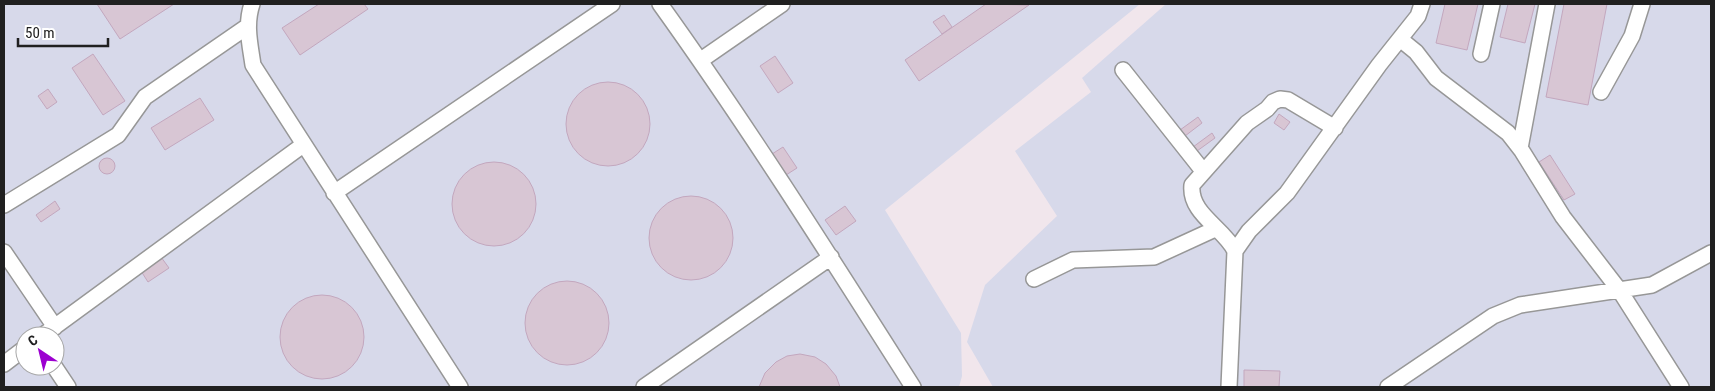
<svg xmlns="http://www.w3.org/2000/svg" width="1715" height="391" font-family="'Roboto Condensed',sans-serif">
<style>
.industrial{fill:#d7d9ea;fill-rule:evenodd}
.building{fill:#d8c6d4;stroke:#c3a7be}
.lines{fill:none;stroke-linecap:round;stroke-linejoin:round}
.minor-casing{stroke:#979797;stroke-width:18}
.minor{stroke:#fff;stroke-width:15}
</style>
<rect width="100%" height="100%" fill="#f1e6ec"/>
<path class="industrial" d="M4 4H1140L885 210 961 333 962 376 959 387H4ZM25 336H55V366H25Z
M1166 4H1711V387H993L967 342 985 285 1057 216 1015 151 1091 92 1082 78Z"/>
<path class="building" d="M97 4H174L120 39Z
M319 4H364L368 9 300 55 282 28Z
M986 4 1029 5 919 81 905 60Z
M1445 4H1478L1467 50 1436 43Z
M1508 4H1535L1525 43 1500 37Z
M1564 4H1607L1588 105 1546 97Z
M944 15 952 27 942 34 933 22Z
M93 54 125 101 103 115 72 68Z
M775 56 793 83 778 93 760 66Z
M566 124a42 42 0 1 1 84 0a42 42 0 1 1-84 0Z
M48 89 57 102 47 109 38 96Z
M200 98 214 120 165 150 151 128Z
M1279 114 1290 122 1284 130 1274 123Z
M1198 117 1202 123 1185 136 1180 130Z
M1212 133 1215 138 1197 151 1193 147Z
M783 147 797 168 786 175 772 154Z
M1550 155 1575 194 1564 200 1539 162Z
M99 166a8 8 0 1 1 16 0a8 8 0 1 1-16 0Z
M452 204a42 42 0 1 1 84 0a42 42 0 1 1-84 0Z
M649 238a42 42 0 1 1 84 0a42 42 0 1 1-84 0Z
M55 201 60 209 41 222 36 215Z
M845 206 856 221 836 235 825 220Z
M161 257 169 268 148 282 141 271Z
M525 323a42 42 0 1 1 84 0a42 42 0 1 1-84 0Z
M280 337a42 42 0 1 1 84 0a42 42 0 1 1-84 0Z
M800 354 815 357 826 364 836 376 840 387H759L765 373 776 362 787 356Z
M1244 370 1280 371 1279 387H1244Z"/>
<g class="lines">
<defs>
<path id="minor" d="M252 4C245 25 250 44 253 65L460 387
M660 4C749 128 831 258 913 387
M1400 39 1416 52 1436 78 1508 133 1522 151 1563 217 1620 291 1681 387
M1481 54 1492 4
M701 60 782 4
M1123 70 1203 171
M1601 92 1632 36 1642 4
M1520 148 1547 4
M334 193 612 4
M4 205 118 135 145 97 248 26
M1235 251 1249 231 1287 193 1379 65 1418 16 1422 4
M4 252 55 327
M1034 279 1073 260 1154 257 1215 229
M42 336 303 145
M4 364 25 348
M54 366 68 387
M644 387 831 257
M1229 387 1235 251C1224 228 1189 214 1192 185L1247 123 1267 109 1273 102 1280 99 1288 100 1335 128
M1388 387 1493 316 1520 305 1652 285 1711 253"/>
</defs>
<use href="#minor" class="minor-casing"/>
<use href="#minor" class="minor"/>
</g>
<rect width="1715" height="391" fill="none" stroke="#202020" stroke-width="10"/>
<g transform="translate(40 351) rotate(325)"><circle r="24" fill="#ffffff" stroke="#a6a6a6"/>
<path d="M0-4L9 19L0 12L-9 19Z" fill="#9c00d0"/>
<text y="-8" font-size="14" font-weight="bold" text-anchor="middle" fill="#202020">С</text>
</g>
<path d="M18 38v8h90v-8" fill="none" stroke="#202020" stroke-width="2.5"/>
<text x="25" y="38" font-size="15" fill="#202020" stroke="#ffffff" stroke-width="4" paint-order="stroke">50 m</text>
</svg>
